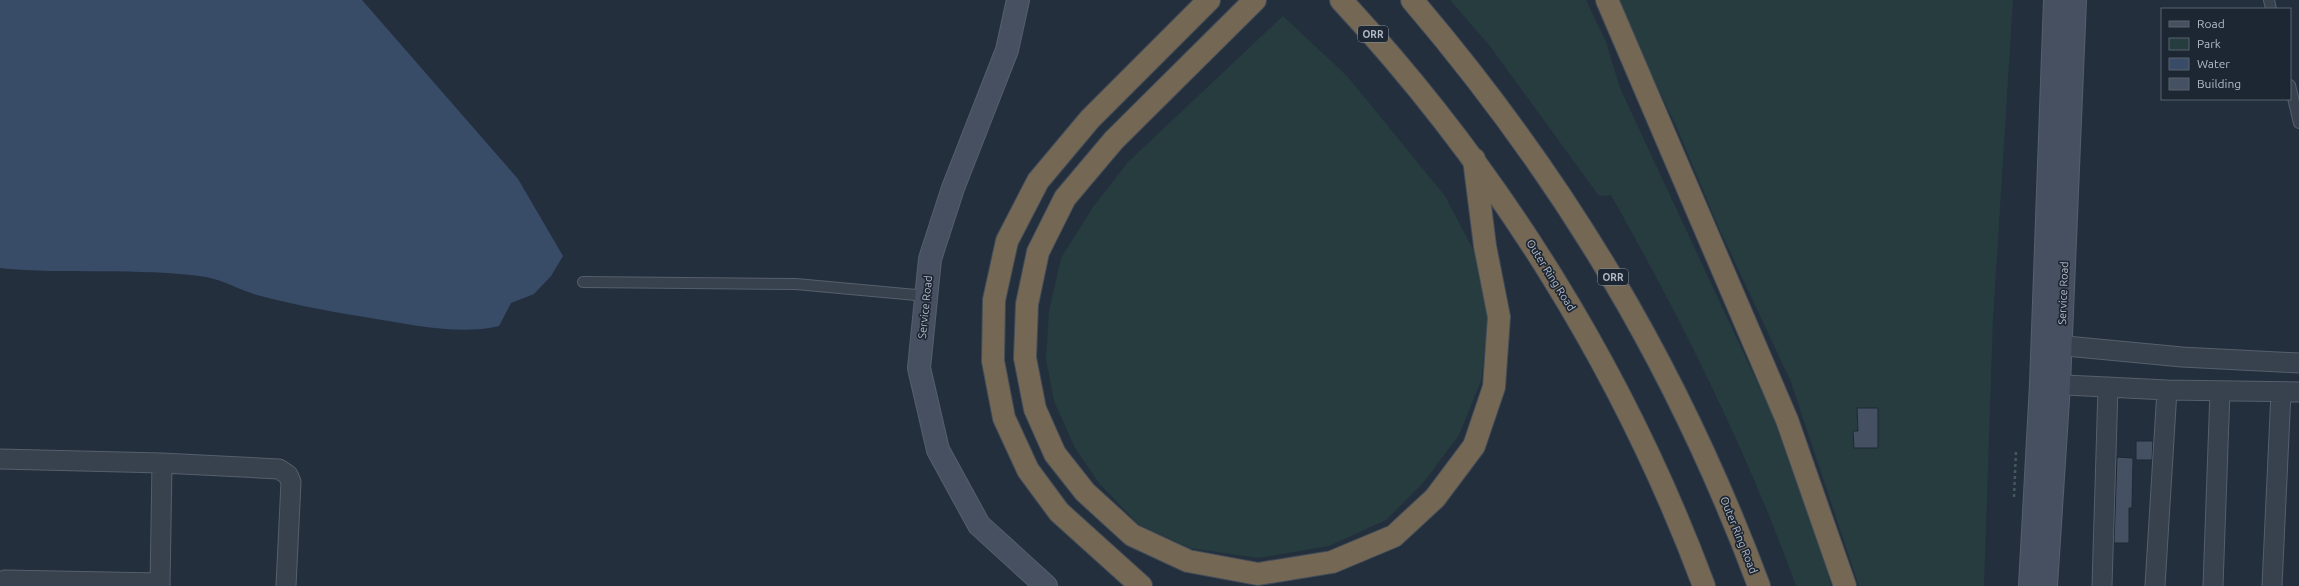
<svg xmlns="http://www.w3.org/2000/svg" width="2299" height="586" font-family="Ubuntu,sans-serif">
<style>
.green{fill:#263c3f}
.water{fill:#394c67}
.building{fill:#455162;stroke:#1f2835}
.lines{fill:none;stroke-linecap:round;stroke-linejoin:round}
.lane-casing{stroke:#565f6c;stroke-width:12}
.street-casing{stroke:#565f6c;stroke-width:21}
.secondary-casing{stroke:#565f6c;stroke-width:24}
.highway-casing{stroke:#434c59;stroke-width:24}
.path{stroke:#44595c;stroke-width:2.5;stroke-dasharray:3 3;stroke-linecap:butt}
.lane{stroke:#38414e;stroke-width:10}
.street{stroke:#38414e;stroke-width:19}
.secondary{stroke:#465061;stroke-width:22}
.highway{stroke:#746855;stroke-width:22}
.labels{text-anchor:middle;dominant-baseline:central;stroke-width:3.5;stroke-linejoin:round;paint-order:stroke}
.shield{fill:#1d2633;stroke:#878f9c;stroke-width:1}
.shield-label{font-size:10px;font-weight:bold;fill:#b4bcc9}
.street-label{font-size:11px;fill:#b4bcc9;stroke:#1d2633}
</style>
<rect width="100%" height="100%" fill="#242f3e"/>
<path class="green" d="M1450 0H1586L1606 42 1620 88 1772 414 1824 559 1831 586H1796C1747 450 1682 321 1611 195L1599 196 1489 45Z
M1619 0H2013L1993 319 1984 586H1859L1791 382 1718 226 1677 128 1636 42Z
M1283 16 1347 76 1445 196 1474 251 1488 320 1481 381 1459 435 1423 483 1386 520 1329 546 1258 558 1190 548 1138 524 1099 483 1075 448 1054 401 1046 359 1049 311 1061 258 1093 207 1128 162Z"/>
<path class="water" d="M0 0H362L518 179 563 256 551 276 534 294 511 303 499 326C462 335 419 326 382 320 340 313 298 306 257 295 240 290 223 280 206 277 137 267 68 275 0 268Z"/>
<path class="building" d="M1857 408H1878V448H1854L1853 431H1858Z
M2136 441H2153L2152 460H2136Z
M2117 457 2133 458 2132 508H2129V543H2114Z"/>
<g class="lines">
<defs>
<path id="lane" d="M2269 0 2271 9
M2290 85 2299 123
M583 282 796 284 927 296"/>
<path id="street" d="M2045 344 2182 357 2299 363
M2045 384 2167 390 2299 392
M0 459 162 463 279 469 288 475 291 482 286 586
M5 580 160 583
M160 586 162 463
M2102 586 2108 387
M2155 586 2167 390
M2213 586 2220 391
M2272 586 2281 392"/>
<path id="secondary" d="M1018 0 1007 50 953 188 930 259 919 368 938 450 979 525 1046 586
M2030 586 2041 384 2055 0
M2046 586 2059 384 2075 0"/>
<path id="highway" d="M1255 0 1114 140 1065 198 1038 252 1027 304 1025 358 1035 409 1055 454 1085 492 1132 535 1188 561 1258 574 1332 562 1394 536 1435 498 1474 446 1494 387 1499 317 1485 246 1474 159
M1341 0C1499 170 1623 369 1704 586
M1412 0C1564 178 1677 366 1759 586
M1607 0 1787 420 1845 586
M1141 586 1059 512 1028 470 1004 418 993 361 994 300 1007 241 1038 181 1090 119 1209 0"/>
</defs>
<use href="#lane" class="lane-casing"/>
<use href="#street" class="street-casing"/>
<use href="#secondary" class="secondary-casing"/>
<use href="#highway" class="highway-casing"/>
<path class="path" d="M2014 497 2016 451"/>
<use href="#lane" class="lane"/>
<use href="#street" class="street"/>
<use href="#secondary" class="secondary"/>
<use href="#highway" class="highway"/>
</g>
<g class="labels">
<g class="shield">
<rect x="1358" y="26" width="30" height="16" rx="3"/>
<rect x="1598" y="269" width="30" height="16" rx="3"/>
</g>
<g class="shield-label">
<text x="1373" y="34">ORR</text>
<text x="1613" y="277">ORR</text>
</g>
<g class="street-label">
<text transform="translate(1551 275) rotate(58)">Outer Ring Road</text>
<text transform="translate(2063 293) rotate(-88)">Service Road</text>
<text transform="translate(925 307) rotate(-84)">Service Road</text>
<text transform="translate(1739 535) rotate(68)">Outer Ring Road</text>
</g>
</g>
<rect x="2161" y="8" width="130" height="92" fill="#1d2633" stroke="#59626f"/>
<rect x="2169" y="21" width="20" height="6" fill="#465061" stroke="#59626f"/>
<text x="2197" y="28" font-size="12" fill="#b4bcc9">Road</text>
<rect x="2169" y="38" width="20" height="12" fill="#263c3f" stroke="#59626f"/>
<text x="2197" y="48" font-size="12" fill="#b4bcc9">Park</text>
<rect x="2169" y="58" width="20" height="12" fill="#394c67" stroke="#59626f"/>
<text x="2197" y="68" font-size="12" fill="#b4bcc9">Water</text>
<rect x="2169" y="78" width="20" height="12" fill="#455162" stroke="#59626f"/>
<text x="2197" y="88" font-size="12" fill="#b4bcc9">Building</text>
</svg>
